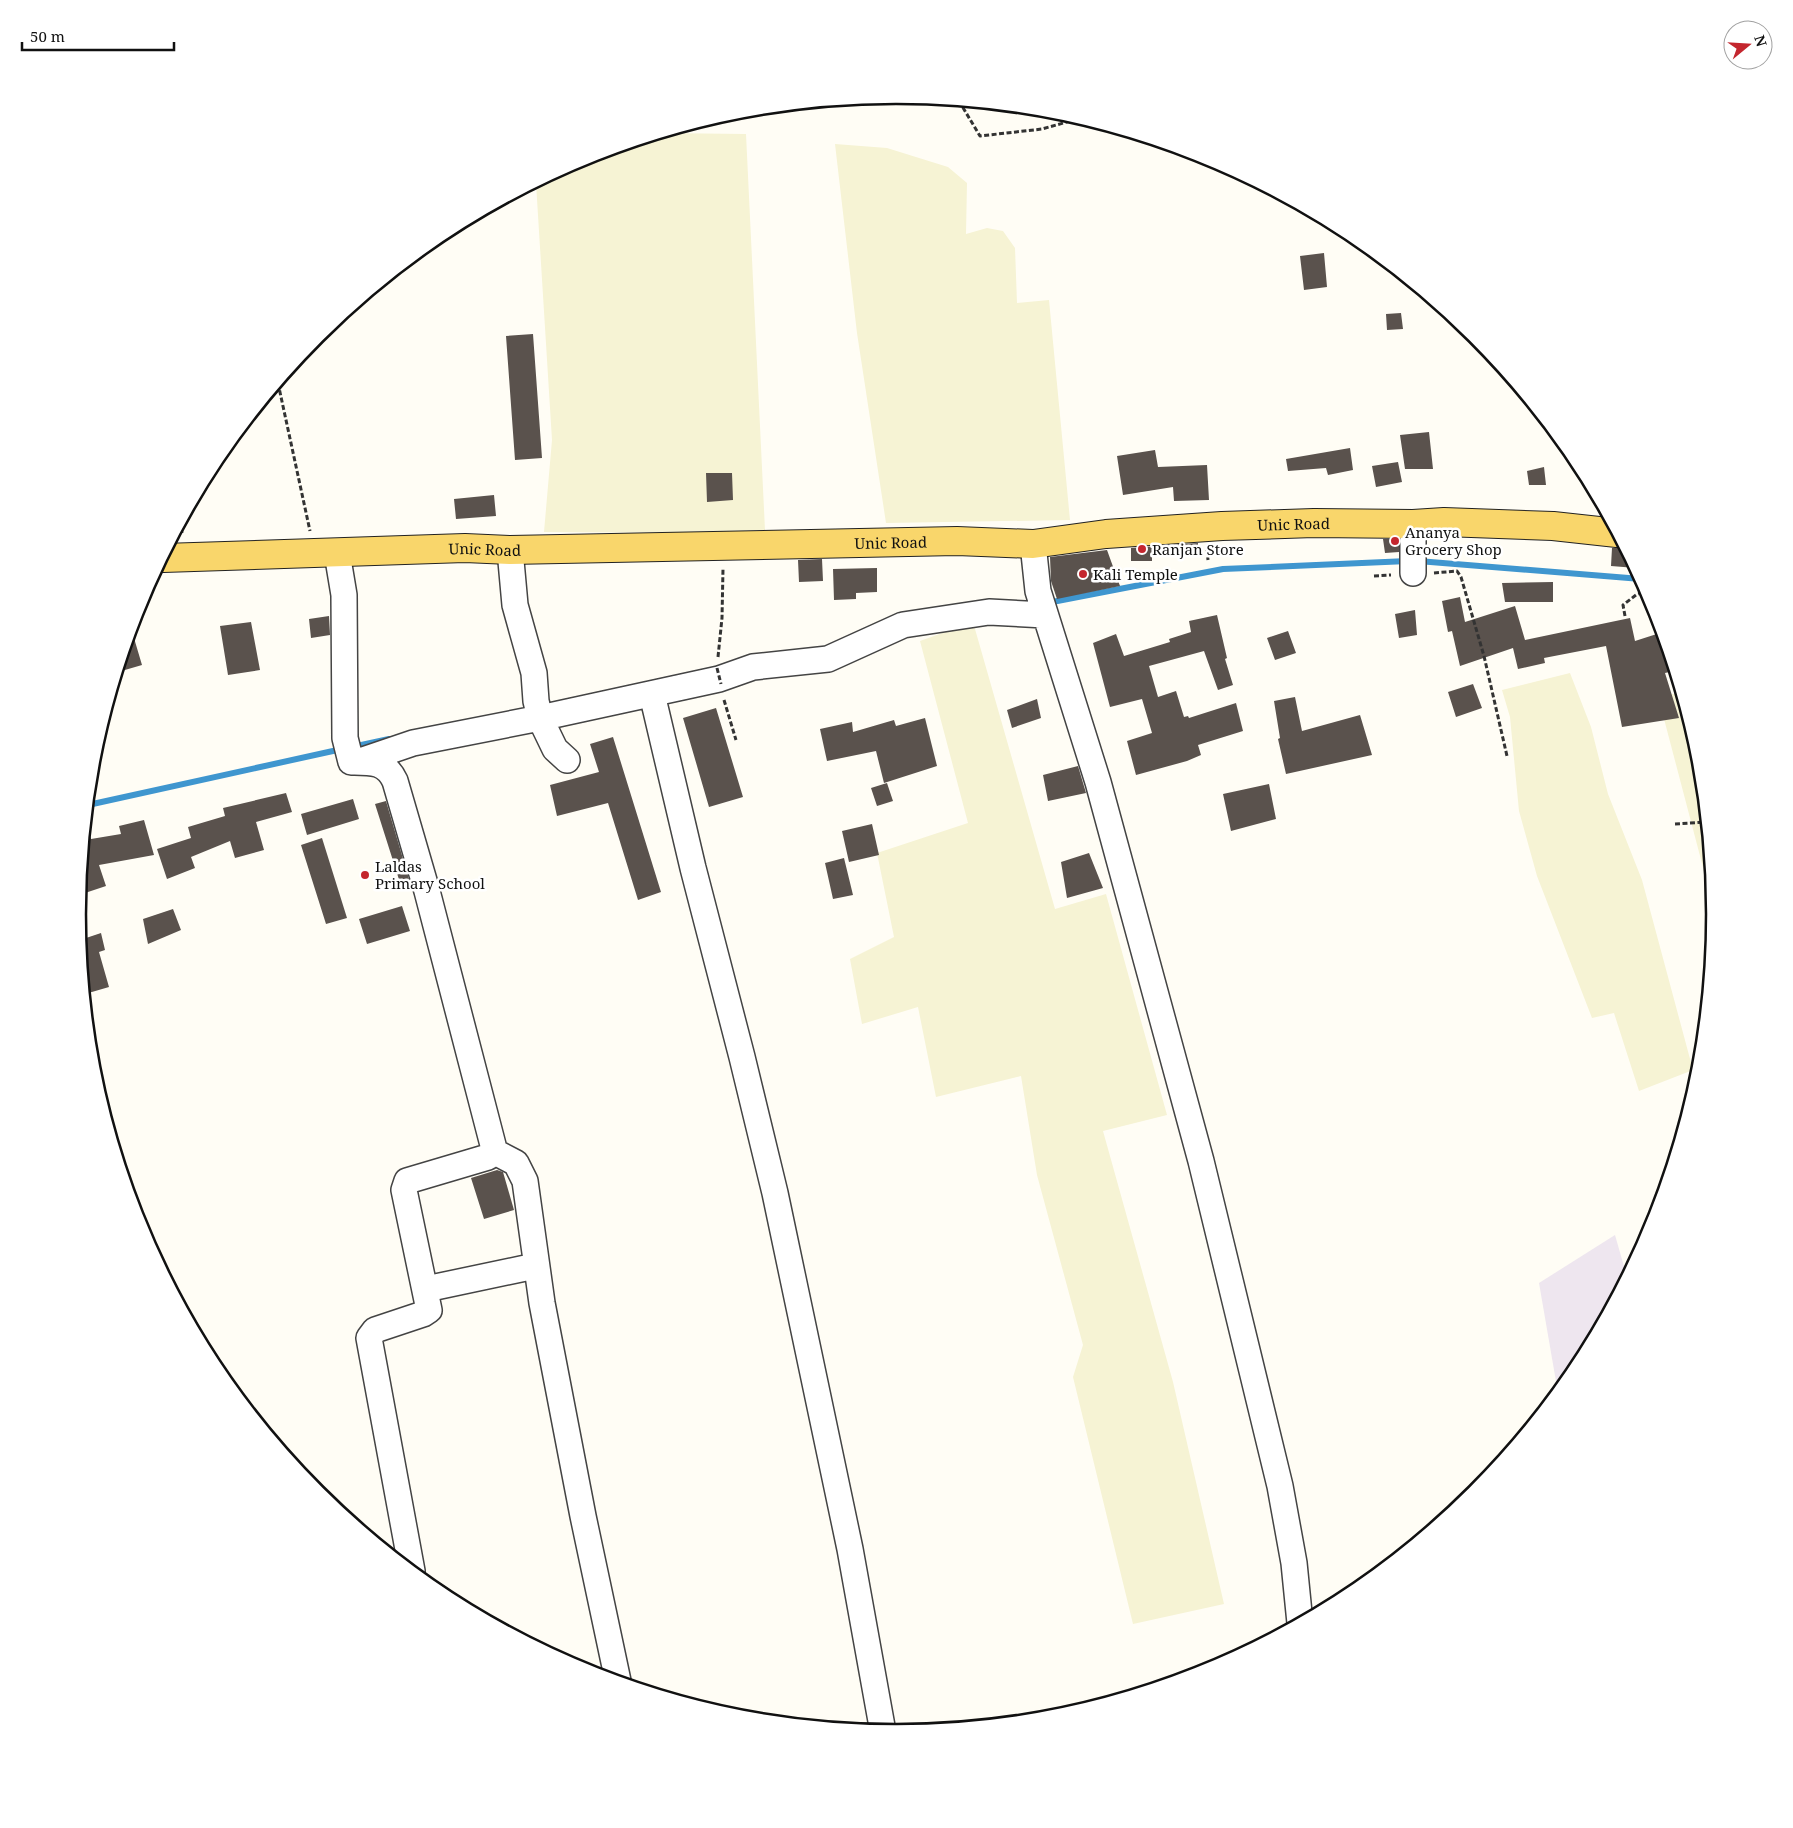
<svg xmlns="http://www.w3.org/2000/svg" width="1793" height="1828" font-family="'Noto Serif',serif">
<style>
.industrial{fill:#eee6ef}
.farmland{fill:#f6f3d4}
.lines{fill:none;stroke-linecap:round;stroke-linejoin:round}
.stream{stroke:#3f96cf;stroke-width:6}
.building{fill:#5a524d}
.minor-casing{stroke:#444;stroke-width:28}
.major-casing{stroke:#222;stroke-width:30}
.path{stroke:#333;stroke-width:3;stroke-dasharray:5 2.5;stroke-linecap:butt}
.minor{stroke:#fff;stroke-width:25}
.major{stroke:#f9d66b;stroke-width:28}
.path-bridge{stroke:#333;stroke-width:3;stroke-dasharray:5 2.5;stroke-linecap:butt}
.poi-dot{fill:#c4262e;stroke:#fff;stroke-width:2}
.labels{text-anchor:middle;dominant-baseline:central;stroke-width:5;stroke-linejoin:round;paint-order:stroke}
.street-label{font-size:15px;fill:#111;stroke:#fff}
.poi-label{font-size:15px;fill:#111;stroke:#fff;text-anchor:start}
.rim{fill:none;stroke:#111;stroke-width:2.5}
</style>
<rect width="100%" height="100%" fill="#fffdf5"/>
<path class="industrial" d="M1615 1235 1627 1277 1577 1369 1558 1393 1539 1283Z"/>
<path class="farmland" d="M662 133 746 134 765 530 709 533 544 532 552 440 536 183 583 157Z
M835 144 887 148 948 167 967 183 966 234 987 228 1003 231 1015 248 1017 303 1049 300 1070 520 886 523 857 333Z
M973 622 1055 909 1106 894 1167 1115 1103 1131 1173 1382 1224 1604 1133 1624 1073 1377 1083 1345 1037 1175 1021 1076 936 1097 918 1007 862 1024 850 959 894 937 877 853 968 823 920 641Z
M1570 673 1591 727 1608 794 1642 880 1693 1070 1639 1091 1614 1013 1592 1018 1537 876 1519 811 1510 717 1502 690Z
M1681 693 1700 754 1715 913 1658 696Z"/>
<g class="lines">
<path class="stream" d="M1418 561 1641 579
M1047 603 1223 569 1408 561
M352 747 389 739
M88 805 342 749"/>
</g>
<path class="building" d="M1324 253 1327 287 1304 290 1300 256Z
M1401 313 1403 329 1387 330 1386 314Z
M533 334 542 458 515 460 506 336Z
M1429 432 1433 469H1405L1400 435Z
M1350 448 1353 470 1328 475 1326 468 1288 471 1286 459Z
M1155 450 1158 467 1207 465 1209 500 1174 501 1173 487 1123 495 1117 456Z
M1398 462 1402 482 1376 487 1372 466Z
M1544 467 1546 485H1529L1527 471Z
M706 473H732L733 500 707 502Z
M494 495 496 516 456 519 454 499Z
M1383 539H1399V552L1385 553Z
M1198 543V556L1152 555V561H1131V548Z
M1624 547 1636 568 1611 566 1612 548Z
M1107 550 1120 586 1057 599 1051 581 1050 557Z
M822 559 823 581 799 582 798 560Z
M877 568V592L856 593V599L834 600 833 569Z
M1553 582V602H1505L1502 583Z
M1460 597 1465 622 1515 606 1525 640 1630 618 1635 641 1663 632 1674 671 1665 673 1679 718 1622 727 1606 646 1544 658 1545 663 1518 669 1513 648 1460 666 1452 631 1448 632 1442 601Z
M1415 610 1417 635 1399 638 1395 614Z
M1217 615 1227 658 1225 659 1233 685 1218 690 1204 651 1149 666 1158 697 1176 691 1184 717 1188 716 1189 718 1236 703 1243 731 1198 745 1201 755 1187 761 1136 775 1127 741 1152 733 1142 699 1110 707 1093 643 1116 634 1124 656 1170 642 1169 639 1191 632 1189 621Z
M329 616 330 635 311 638 309 619Z
M251 622 260 670 228 675 220 626Z
M131 628 142 665 118 672 123 657Z
M1288 631 1296 653 1275 660 1267 638Z
M1473 684 1482 708 1456 717 1448 692Z
M1295 697 1302 731 1360 715 1372 755 1286 774 1278 739 1280 738 1274 701Z
M1037 699 1041 718 1012 728 1007 710Z
M716 708 743 797 709 807 683 718Z
M925 718 937 766 884 783 876 751 827 761 820 729 852 722 853 732 894 720 896 726Z
M613 737 661 892 638 900 608 803 557 816 550 785 599 772 590 744Z
M1078 766 1086 793 1048 801 1043 775Z
M887 783 893 801 877 806 871 788Z
M1269 784 1276 819 1231 831 1223 794Z
M286 793 292 812 256 822 264 850 235 858 230 841 191 857 195 868 167 879 157 849 191 838 188 827 225 816 223 808Z
M353 799 359 819 307 835 301 814Z
M386 801 411 886 402 889 375 804Z
M144 820 154 855 99 865 106 886 79 895 86 825 91 839 121 834 119 826Z
M872 824 879 855 849 862 842 831Z
M322 838 347 918 326 924 301 845Z
M1089 853 1103 888 1067 898 1061 862Z
M844 858 853 895 833 899 825 863Z
M402 906 410 931 367 944 359 919Z
M173 909 181 930 148 944 143 919Z
M101 933 105 950 99 952 109 987 85 994 80 940Z
M497 1170 503 1172 514 1210 484 1219 471 1178Z"/>
<g class="lines">
<defs>
<path id="minor" d="M1033 544 1038 591 1098 782 1201 1161 1280 1486 1294 1563 1300 1623
M510 550 515 605 534 673 536 701 540 718 555 749 567 760
M337 553 344 595 345 738 351 762C371 762 386 761 395 781L427 891 493 1145V1151L488 1157 407 1181 404 1190 429 1310 423 1314 375 1330 369 1338 412 1571
M1413 573V524
M652 694 693 868 742 1057 775 1193 850 1549 883 1732
M360 761 413 743 540 718 719 679 753 667 828 659 903 625 989 612 1045 615
M493 1151 516 1163 525 1181 542 1303 583 1516 618 1681
M426 1289 535 1266"/>
<g id="major">
<path id="s1" d="M163 558 465 548 510 550 957 541 1033 544 1106 534 1222 526 1314 523 1413 524 1444 522 1553 526 1617 533"/>
</g>
</defs>
<use href="#minor" class="minor-casing"/>
<use href="#major" class="major-casing"/>
<path class="path" d="M959 101 980 136 1042 129 1081 118
M278 383 310 531
M181 524 182 533
M1207 550 1208 560
M1434 573 1457 571 1461 577 1484 656 1507 756
M1374 576 1391 575
M1625 616 1623 605 1636 595 1648 590
M718 657 722 618 723 569
M724 700 736 740
M1675 824 1706 822"/>
<use href="#minor" class="minor"/>
<use href="#major" class="major"/>
<path class="path-bridge" d="M717 668 721 684"/>
</g>
<g class="poi-dot">
<circle cx="1395" cy="541" r="5"/>
<circle cx="1142" cy="549" r="5"/>
<circle cx="1083" cy="574" r="5"/>
<circle cx="365" cy="875" r="5"/>
</g>
<g class="labels">
<g class="street-label">
<text stroke="none"><textPath href="#s1" startOffset="1132">Unic Road</textPath></text>
<text stroke="none"><textPath href="#s1" startOffset="728">Unic Road</textPath></text>
<text stroke="none"><textPath href="#s1" startOffset="322">Unic Road</textPath></text>
</g>
<g class="poi-label">
<text x="1405" y="532">Ananya<tspan x="1405" dy="17">Grocery Shop</tspan></text>
<text x="1152" y="549">Ranjan Store</text>
<text x="1093" y="574">Kali Temple</text>
<text x="375" y="866">Laldas<tspan x="375" dy="17">Primary School</tspan></text>
</g>
</g>
<path d="M0 0H1793V1828H0ZM86 914a810 810 0 1 1 1620 0a810 810 0 1 1-1620 0Z" fill="#fff" fill-rule="evenodd"/>
<path class="rim" d="M86 914a810 810 0 1 1 1620 0a810 810 0 1 1-1620 0Z"/>
<g transform="translate(1748 45) rotate(72)"><circle r="24" fill="#ffffff" stroke="#a0a0a0"/>
<path d="M0-4L9 19L0 12L-9 19Z" fill="#c4262e"/>
<text y="-8" font-size="14" font-weight="bold" text-anchor="middle" fill="#111111">N</text>
</g>
<path d="M22 42v8h152v-8" fill="none" stroke="#111111" stroke-width="2.5"/>
<text x="30" y="42" font-size="15" fill="#111111" stroke="#ffffff" stroke-width="4" paint-order="stroke">50 m</text>
</svg>
